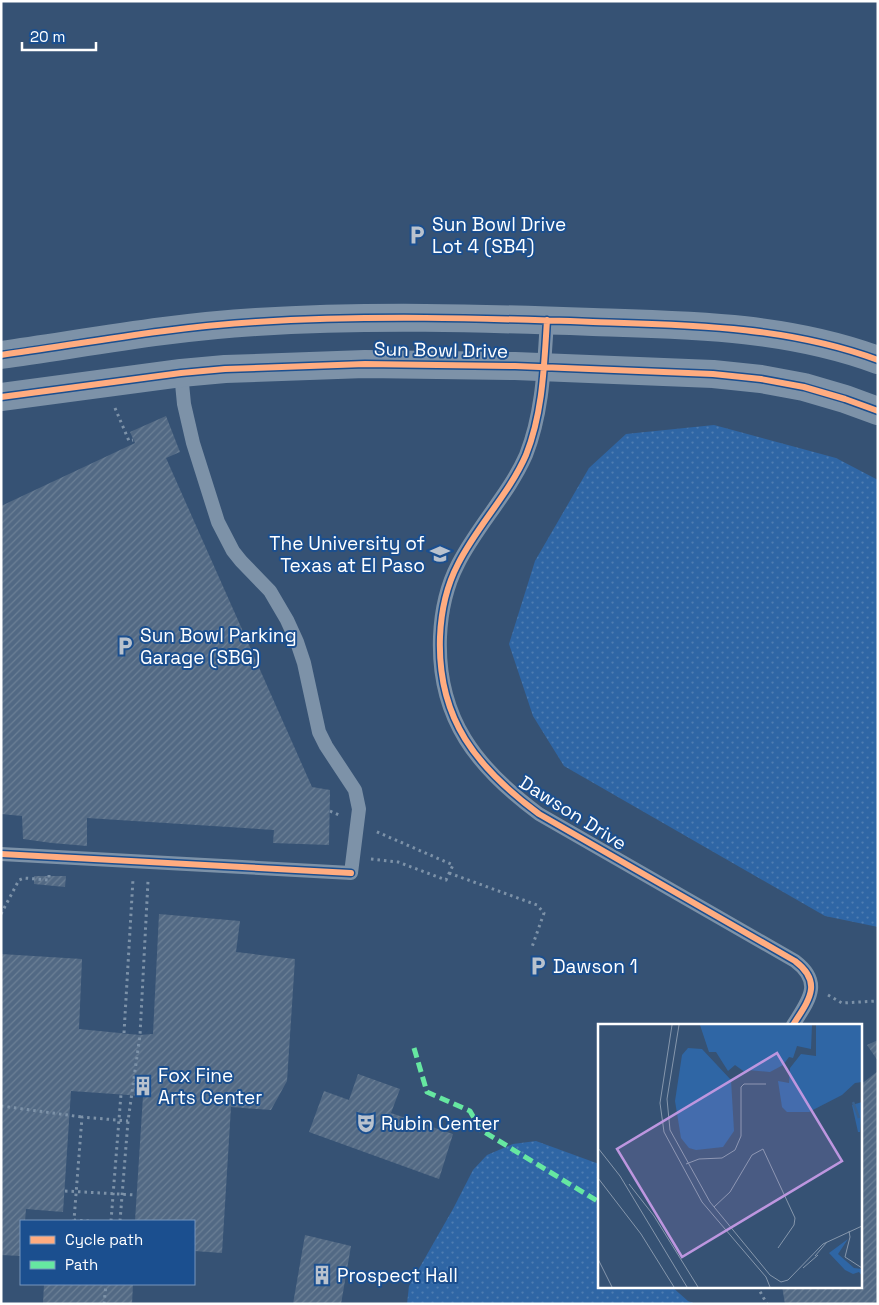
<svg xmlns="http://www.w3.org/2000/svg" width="879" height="1305" font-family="'Space Grotesk',sans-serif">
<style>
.grass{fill:url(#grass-dots)}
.building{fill:url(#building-hatch)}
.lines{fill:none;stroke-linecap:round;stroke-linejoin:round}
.path{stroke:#7d92a8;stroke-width:3;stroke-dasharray:2.5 4;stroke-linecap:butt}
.lane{stroke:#7d92a8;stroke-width:14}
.street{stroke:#7d92a8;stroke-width:28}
.quiet{stroke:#66e7a1;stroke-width:5;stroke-dasharray:10 5;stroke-linecap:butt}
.cycleway-casing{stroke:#1b4f8f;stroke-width:9}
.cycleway{stroke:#ffac80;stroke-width:6}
.labels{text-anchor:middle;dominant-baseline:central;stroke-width:4;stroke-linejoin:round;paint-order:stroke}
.poi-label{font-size:19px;fill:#fff;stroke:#1b4f8f;text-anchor:start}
.street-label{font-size:19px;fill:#fff;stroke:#1b4f8f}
.inset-river{fill:none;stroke:#3b618d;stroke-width:2.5}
.inset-road{fill:none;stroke:#8697ac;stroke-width:1}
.view{fill:#bd96df;fill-opacity:0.15;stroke:#bd96df;stroke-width:2.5}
.inset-edge{fill:none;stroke:#fff;stroke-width:2.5}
</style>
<defs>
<pattern id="grass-dots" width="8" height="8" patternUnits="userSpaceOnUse" patternTransform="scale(1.25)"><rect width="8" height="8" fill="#2f66a5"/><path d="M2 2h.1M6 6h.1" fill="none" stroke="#4e7db2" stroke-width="1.8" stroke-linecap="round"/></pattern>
<pattern id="building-hatch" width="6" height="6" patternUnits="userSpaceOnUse" patternTransform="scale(1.25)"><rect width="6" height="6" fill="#526984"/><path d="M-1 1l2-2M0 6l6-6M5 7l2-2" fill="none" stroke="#6c8096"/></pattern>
</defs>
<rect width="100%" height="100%" fill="#365274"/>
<path class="grass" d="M714 425 836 458 878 480V927L825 916 564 766 533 716 509 644 535 561 589 468 626 434Z
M536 1141 599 1164V1286H671L688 1301 696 1304H407L409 1286 453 1209 473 1170 487 1155 513 1144Z"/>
<path class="building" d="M166 416 180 452 166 458 312 787 330 790 329 845 273 843 274 830 87 818V846L52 843 23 839 22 816 1 814V506L135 443 130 432Z
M34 876H66L65 887 34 884Z
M159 914 240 921 236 952 295 959 287 1081 271 1110 231 1107 222 1253 194 1251V1221H135L143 1096 71 1091 63 1212 26 1209 25 1221H21V1256L1 1255V954L82 959 79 1029 140 1035 153 1034Z
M878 1040V1061L867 1045Z
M878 1071V1304H785L782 1286H860V1085Z
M358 1074 400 1089 391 1113 453 1134 439 1179 309 1132 324 1091 349 1100Z
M305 1235 351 1246 341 1304H293Z
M44 1284H133L132 1304H43Z"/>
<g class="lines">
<path class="path" d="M115 408 129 441 133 440
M330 811 339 815
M371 859 398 862 446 880 453 865 375 831
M449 873 537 905 544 913 532 947
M1 914 19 880 24 878 49 880V874
M828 995 842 1003 878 1001
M124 1033 133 879
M1 1106 82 1117
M65 1191 136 1195
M89 1221 74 1220 82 1117 128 1121
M111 1221 121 1094
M120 1221 128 1121 140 1035 148 881
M757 1286 767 1304
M104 1304 106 1284"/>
<path class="lane" d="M547 320C544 366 543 412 526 455 509 494 477 526 458 564 446 587 441 612 440 637 437 719 477 768 539 814L795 961C824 983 808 1001 793 1025
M1 854 351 873 359 809 355 790 326 746 319 732 304 663 297 642 287 620 270 591 241 561 233 551 218 522 193 443 184 404 181 373"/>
<path class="street" d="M1 355C86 343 171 327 256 322 369 315 481 318 593 322 690 325 786 326 878 360
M1 397 181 373 225 369 365 364 515 366 713 374 761 379 804 387 845 399 878 411"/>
<path class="quiet" d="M414 1048 427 1092 470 1111 481 1130 599 1202"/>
<defs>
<path id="cycleway" d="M547 320C544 366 543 412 526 455 509 494 477 526 458 564 446 587 441 612 440 637 437 719 477 768 539 814L795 961C824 983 808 1001 793 1025
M1 355C86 343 171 327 256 322 369 315 481 318 593 322 690 325 786 326 878 360
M1 397 181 373 225 369 365 364 515 366 713 374 761 379 804 387 845 399 878 411
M1 854 351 873"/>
</defs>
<use href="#cycleway" class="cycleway-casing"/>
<use href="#cycleway" class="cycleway"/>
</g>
<defs>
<symbol id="parking-bare" viewBox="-9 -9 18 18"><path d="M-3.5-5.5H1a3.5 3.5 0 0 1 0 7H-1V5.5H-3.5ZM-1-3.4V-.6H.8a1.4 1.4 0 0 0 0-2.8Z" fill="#b9c2ce" stroke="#1b4f8f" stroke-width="2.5" paint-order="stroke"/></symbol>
<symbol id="university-bare" viewBox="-9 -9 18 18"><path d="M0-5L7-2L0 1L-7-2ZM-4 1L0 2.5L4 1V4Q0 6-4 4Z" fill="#b9c2ce" stroke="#1b4f8f" stroke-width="2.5" paint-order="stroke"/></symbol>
<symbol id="building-bare" viewBox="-9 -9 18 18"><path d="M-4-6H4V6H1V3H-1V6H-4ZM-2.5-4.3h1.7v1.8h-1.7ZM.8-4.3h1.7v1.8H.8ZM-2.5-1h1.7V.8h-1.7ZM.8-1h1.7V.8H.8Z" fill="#b9c2ce" stroke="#1b4f8f" stroke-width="2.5" paint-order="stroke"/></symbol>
<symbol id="theatre-bare" viewBox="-9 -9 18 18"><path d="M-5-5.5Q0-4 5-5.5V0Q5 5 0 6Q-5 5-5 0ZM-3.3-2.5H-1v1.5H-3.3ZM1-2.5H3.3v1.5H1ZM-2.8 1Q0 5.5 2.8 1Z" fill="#b9c2ce" stroke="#1b4f8f" stroke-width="2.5" paint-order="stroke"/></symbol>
</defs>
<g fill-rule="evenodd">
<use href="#parking-bare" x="403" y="221" width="28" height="28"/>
<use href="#university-bare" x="426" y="540" width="28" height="28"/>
<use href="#parking-bare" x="111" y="632" width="28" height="28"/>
<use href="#parking-bare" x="524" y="952" width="28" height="28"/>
<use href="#building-bare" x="129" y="1072" width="28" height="28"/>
<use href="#theatre-bare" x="352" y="1109" width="28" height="28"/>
<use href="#building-bare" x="308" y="1261" width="28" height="28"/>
</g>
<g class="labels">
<g class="poi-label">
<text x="432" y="224">Sun Bowl Drive<tspan x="432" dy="22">Lot 4 (SB4)</tspan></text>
<text x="425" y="543" text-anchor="end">The University of<tspan x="425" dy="22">Texas at El Paso</tspan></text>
<text x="140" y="635">Sun Bowl Parking<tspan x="140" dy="22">Garage (SBG)</tspan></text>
<text x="553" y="966">Dawson 1</text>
<text x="158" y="1075">Fox Fine<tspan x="158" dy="22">Arts Center</tspan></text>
<text x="381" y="1123">Rubin Center</text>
<text x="337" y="1275">Prospect Hall</text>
</g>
<g class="street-label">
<text transform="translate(441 350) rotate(1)">Sun Bowl Drive</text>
<text transform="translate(573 813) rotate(32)">Dawson Drive</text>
</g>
</g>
<g transform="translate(598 1024)">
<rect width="264" height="264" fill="#365274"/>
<path d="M218 1H264V58L257 59 244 71 211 88H189L184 83 180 57 191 59 192 44 203 30 218 32ZM90 24 104 25 133 56 136 107 125 123 98 126 91 124 83 114 77 77 84 31Z" fill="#2f66a5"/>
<path d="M102 1H214L213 25 199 22 195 34 191 33 185 41 172 48 150 46 148 49 137 41 130 47 118 28H111ZM264 78 262 108H260L254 81ZM250 215 240 230 256 244 264 245V252L261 248 255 250 247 246 231 229Z" fill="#2f66a5"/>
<path class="inset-river" d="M255 78 261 94"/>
<path class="inset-road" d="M74 1 62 79 66 108 104 178 168 253 172 263M81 1 69 75 72 106 112 178 172 251 183 258 190 256 225 220 264 202M0 124 22 152 89 263M88 140 101 135 124 134 137 126 143 112V63L146 60H168M0 154 43 210 76 263M31 160 56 192 100 263M116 183 132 168 154 131 165 125 197 194 196 201 180 224M251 207 252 213 247 233 264 244M217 232 229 218M0 235 14 263M205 244 220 231"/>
<path class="view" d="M179 29 244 137 84 233 19 125Z"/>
<rect width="264" height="264" class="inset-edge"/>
</g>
<rect width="879" height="1305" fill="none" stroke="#ffffff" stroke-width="5"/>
<rect x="20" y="1220" width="175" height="65" fill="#1b4f8f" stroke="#7695bc"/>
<rect x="30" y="1236" width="25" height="8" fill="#ffac80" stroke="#7695bc"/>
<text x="65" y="1245" font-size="15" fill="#ffffff">Cycle path</text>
<rect x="30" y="1261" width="25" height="8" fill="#66e7a1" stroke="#7695bc"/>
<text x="65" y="1270" font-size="15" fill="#ffffff">Path</text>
<path d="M22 42v8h74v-8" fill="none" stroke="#ffffff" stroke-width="2.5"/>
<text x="30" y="42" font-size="15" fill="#ffffff" stroke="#1b4f8f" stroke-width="4" paint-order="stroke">20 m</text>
</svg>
